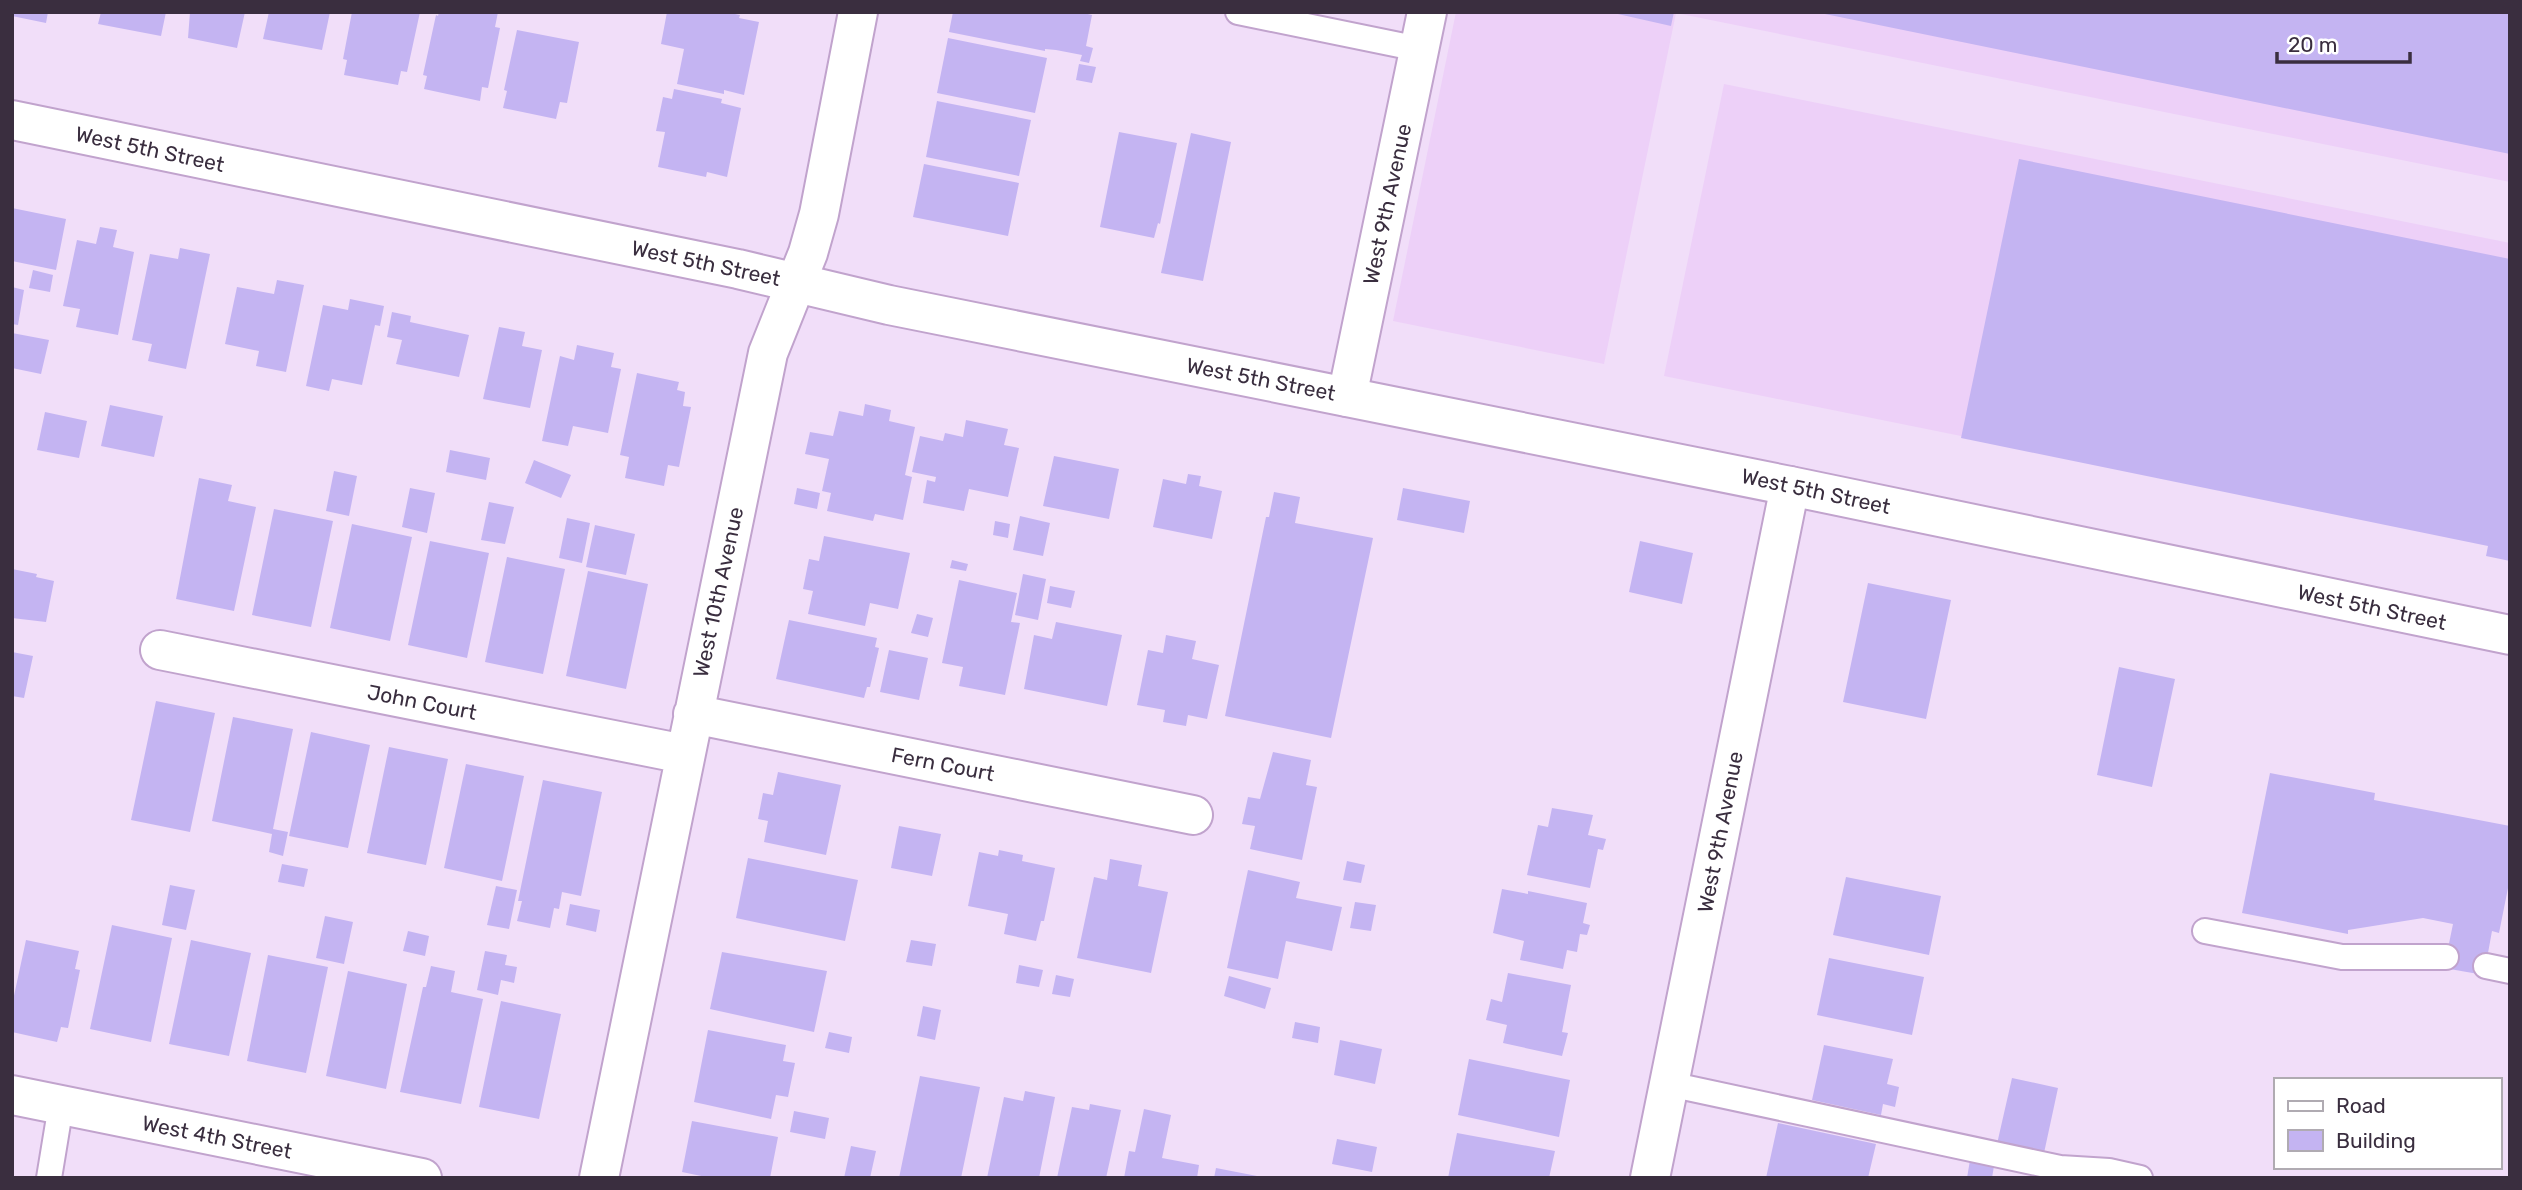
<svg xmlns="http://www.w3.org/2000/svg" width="2522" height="1190" font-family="Rubik,sans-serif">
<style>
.built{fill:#edd0f8}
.building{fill:#c4b4f2}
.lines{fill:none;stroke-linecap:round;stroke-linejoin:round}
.service-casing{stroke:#c1a3cd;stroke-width:28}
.minor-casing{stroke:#c1a3cd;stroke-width:42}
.tertiary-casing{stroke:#c1a3cd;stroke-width:42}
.service{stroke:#fff;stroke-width:24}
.minor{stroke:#fff;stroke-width:38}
.tertiary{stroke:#fff;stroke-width:38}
.labels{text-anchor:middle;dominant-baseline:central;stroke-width:6;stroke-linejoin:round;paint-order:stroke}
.street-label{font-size:21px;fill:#3a2e3f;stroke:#fff}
</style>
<rect width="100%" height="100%" fill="#f1def9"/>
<path class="built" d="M1456 12H2510V182L1676 13 1604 364 1393 321Z
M1724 84 2510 243V547L1664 376Z"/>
<path class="building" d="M12 12H48L46 23 12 16Z
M101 12H166L161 36 98 24Z
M190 12H245L237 48 188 38Z
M269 12H330L322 50 263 39Z
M352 12H420L407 72 401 71 398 85 344 75 347 60 343 59Z
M439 12H498L495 27 500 28 488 88 482 87 480 101 424 89 427 76 423 75 436 15 438 16Z
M667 12H725L740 15 739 18 759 22 744 95 724 90V94L677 84 684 49 661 44Z
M953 12H1079L1092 15 1086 46 1093 48 1089 63 1080 61 1082 55 1056 50 1045 49V51L949 32Z
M1609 12H1674L1671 26Z
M1820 12H2510V154L1820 13Z
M517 30 579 42 567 103 560 102 556 119 503 108 507 91 504 90Z
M948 38 1047 58 1035 113 937 93Z
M1079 64 1096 67 1092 83 1076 80Z
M674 89 722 99 721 103 741 108 727 177 707 172 706 177 658 167 665 132 656 131 663 97 672 99Z
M937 101 1031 120 1019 176 926 157Z
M1119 132 1177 143 1160 224 1158 223 1154 238 1100 227Z
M1191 133 1231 142 1203 281 1161 273Z
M2019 159 2510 259V561L2486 556 2488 546 1961 438Z
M924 164 1019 183 1008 236 913 217Z
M12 208 66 219 56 270 12 261Z
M100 227 117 230 113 247 134 252 118 335 76 327 80 309 63 306 77 240 96 244Z
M180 248 210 254 186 369 148 361 152 344 132 340 150 254 178 259Z
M33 270 53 275 50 292 29 288Z
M277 280 304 285 286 372 256 366 259 351 225 344 237 287 274 294Z
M12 287 24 290 18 325 12 324Z
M350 299 384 306 380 326 375 325 362 385 332 379 329 391 306 386 323 305 348 310Z
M392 312 411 316 410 322 469 335 459 377 396 364 402 340 387 337Z
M499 327 525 332 522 346 542 350 530 408 483 399Z
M12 333 49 340 41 374 12 368Z
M577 345 614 353 611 367 621 369 608 433 573 426 568 446 542 441 560 356 574 360Z
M637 373 679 382 677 390 685 392 683 406 691 407 679 467 668 465 664 486 625 478 629 457 620 455Z
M865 404 891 410 889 421 915 427 905 475 912 477 903 520 875 514 873 521 827 511 831 493 822 491 829 459 805 454 810 432 833 436 839 411 863 416Z
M110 405 163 416 154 457 101 446Z
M45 412 87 421 79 458 37 450Z
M966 420 1008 429 1004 445 1019 448 1008 497 969 489 964 511 923 503 927 480 935 482 936 477 912 472 920 436 943 441 945 433 963 437Z
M450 450 490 458 486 480 446 472Z
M1054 456 1119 469 1109 519 1043 506Z
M534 460 571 475 561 498 525 483Z
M334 471 357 476 349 516 326 511Z
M1188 474 1201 476 1199 486 1222 491 1212 539 1153 527 1163 479 1186 484Z
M199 478 232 485 228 501 256 507 234 611 176 599Z
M410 488 435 493 427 533 402 527Z
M797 488 820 493 817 509 794 504Z
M1403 488 1470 501 1464 533 1397 520Z
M1274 492 1300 497 1295 523 1373 538 1331 738 1225 716 1266 517H1269Z
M489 502 514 507 505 544 481 540Z
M274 509 333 521 311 627 252 615Z
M1020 516 1050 523 1043 556 1013 550Z
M567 518 590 523 582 563 559 558Z
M995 521 1010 524 1008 538 993 535Z
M352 524 412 537 390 641 330 628Z
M595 525 635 534 626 575 586 567Z
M824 536 910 553 898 609 870 603 865 626 808 614 813 591 803 589 809 559 819 561Z
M430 541 489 553 467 658 408 645Z
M1640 541 1693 553 1682 604 1629 592Z
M507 557 565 569 543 674 485 662Z
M952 560 968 564 966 571 950 568Z
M12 569 37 574 36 577 54 581 46 622 12 618Z
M588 571 648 584 626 689 566 676Z
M1023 574 1046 579 1038 620 1015 615Z
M959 580 1017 593 1011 622 1020 623 1005 695 959 686 963 667 942 663Z
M1868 583 1951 600 1926 719 1843 702Z
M1050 586 1075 591 1071 608 1047 603Z
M917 614 933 618 928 637 911 633Z
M789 620 877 638 875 647 879 648 870 687H867L864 698 776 679Z
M1056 622 1122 635 1107 706 1024 689 1034 635 1052 639Z
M1166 635 1196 641 1192 659 1219 665 1207 719 1188 715 1186 726 1163 722 1165 710 1137 705 1148 650 1163 653Z
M889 650 928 658 919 700 880 692Z
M12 652 33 656 24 698 12 696Z
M2119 667 2175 679 2152 787 2097 775Z
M156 701 215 713 190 832 131 820Z
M233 717 293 729 273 829 288 832 283 856 269 852 272 834 212 821Z
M311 732 370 745 348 848 289 836Z
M389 747 448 759 426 865 367 853Z
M1273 752 1311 760 1306 785 1317 787 1302 860 1250 849 1255 826 1242 824 1248 797 1260 799Z
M466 764 524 776 502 881 444 868Z
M778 772 841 785 826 855 764 842 768 821 758 819 763 793 773 795Z
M2270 773 2375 793 2374 800 2510 826V878L2499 933 2492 931 2484 975 2444 968 2453 924 2423 918 2348 930V934L2242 913Z
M543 780 602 792 581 896 562 892 559 909 554 908 550 928 517 921 522 901H518Z
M1552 808 1593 815 1588 835 1606 839 1603 850 1598 849 1590 888 1527 875 1538 825 1548 827Z
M899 826 941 834 932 876 891 868Z
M999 850 1023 855 1022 861 1055 868 1044 921H1041L1036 941 1004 934 1008 914 968 906 979 852 998 856Z
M748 858 858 880 845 941 736 918Z
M1110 859 1142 865 1138 886 1168 892 1151 973 1077 958 1094 877 1107 880Z
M1347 861 1365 865 1361 883 1343 880Z
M282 864 308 869 304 887 278 882Z
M1248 870 1300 882 1296 898 1342 907 1332 951 1286 941 1278 979 1227 968Z
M1846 877 1941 896 1929 955 1833 935Z
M170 885 195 890 186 930 162 925Z
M496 886 517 890 509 929 487 925Z
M1502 889 1528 894V891L1587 903 1583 923 1590 925 1587 935 1580 934 1577 952 1567 950 1563 969 1520 960 1524 941 1493 933Z
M1355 902 1376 905 1371 931 1350 928Z
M570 904 600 910 596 932 566 925Z
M325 916 353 922 344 964 316 958Z
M112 925 172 938 151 1042 90 1029Z
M408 931 429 936 425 956 403 951Z
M26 940 79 951 75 969 80 970 68 1028 61 1027 57 1042 12 1032 14 1017H12V1005Z
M191 940 251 953 229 1056 169 1044Z
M911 940 936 944 932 966 906 962Z
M485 951 507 955 505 965 517 967 514 983 501 980 498 995 477 990Z
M722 952 827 971 814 1032 710 1009Z
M268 955 328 967 306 1073 247 1061Z
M1829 958 1924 977 1912 1035 1817 1015Z
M1019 965 1043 970 1039 987 1016 983Z
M431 966 455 971 451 992 483 999 461 1104 400 1092 423 987H426Z
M348 971 407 984 386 1089 326 1076Z
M1508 973 1571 985 1562 1032 1568 1033 1562 1056 1503 1043 1507 1025 1486 1020 1491 999 1502 1002Z
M1056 975 1074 979 1070 997 1052 994Z
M1229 976 1271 988 1265 1009 1224 996Z
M501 1001 561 1014 539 1119 479 1107Z
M923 1006 941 1010 935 1040 917 1036Z
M1295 1022 1320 1027 1318 1043 1292 1038Z
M708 1030 786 1045 783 1061 795 1063 788 1097 776 1095 771 1119 694 1102Z
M829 1032 852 1037 849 1053 825 1048Z
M1340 1040 1382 1049 1375 1084 1334 1075Z
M1824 1045 1893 1059 1887 1084 1899 1087 1895 1107 1883 1104 1881 1115 1812 1100Z
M1469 1059 1570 1080 1559 1137 1458 1115Z
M920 1076 980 1087 961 1178H899Z
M2012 1078 2058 1088 2044 1153 1997 1144Z
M1025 1091 1055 1097 1039 1178H987L1004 1097 1023 1101Z
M1090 1104 1121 1110 1106 1178H1057L1072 1107 1089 1110Z
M1144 1109 1171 1115 1162 1158 1199 1165 1197 1178H1124L1129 1151 1135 1152Z
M794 1111 829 1118 825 1139 790 1132Z
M692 1121 778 1137 770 1178H711L682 1172Z
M1778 1123 1876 1144 1868 1178H1766Z
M1457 1133 1555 1151 1549 1178H1448Z
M1337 1139 1377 1147 1372 1172 1332 1164Z
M851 1146 876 1151 870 1178H844Z
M1970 1160 1994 1166 1992 1178H1967Z
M1216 1168 1257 1176V1178H1214Z"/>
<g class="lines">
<defs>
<path id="service" d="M1238 12 1419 49
M2205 931 2342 957H2446
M2486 966 2510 971
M1669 1084 2060 1168 2109 1171 2140 1178
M49 1178 61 1105"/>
<path id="minor" d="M1347 397 1427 12
M160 650 684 754
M693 714 1193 815
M12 1095 422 1178
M599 1178 768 353 808 253 819 214 858 12
M1650 1178 1790 486"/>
<path id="tertiary" d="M12 120 738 269 889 305 1790 486 2510 635"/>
</defs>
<use href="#service" class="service-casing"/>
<use href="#minor" class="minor-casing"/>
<use href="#tertiary" class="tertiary-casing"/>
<use href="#service" class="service"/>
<use href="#minor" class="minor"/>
<use href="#tertiary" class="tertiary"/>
</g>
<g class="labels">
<g class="street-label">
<text transform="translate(150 149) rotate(12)">West 5th Street</text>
<text transform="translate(1387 204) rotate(-78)">West 9th Avenue</text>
<text transform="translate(706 263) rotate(12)">West 5th Street</text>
<text transform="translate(1261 379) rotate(11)">West 5th Street</text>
<text transform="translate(1816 491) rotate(12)">West 5th Street</text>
<text transform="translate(718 592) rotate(-78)">West 10th Avenue</text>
<text transform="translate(2372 607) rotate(12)">West 5th Street</text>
<text transform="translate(422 702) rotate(11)">John Court</text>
<text transform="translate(943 764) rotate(11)">Fern Court</text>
<text transform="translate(1720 832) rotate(-79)">West 9th Avenue</text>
<text transform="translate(217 1137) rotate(11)">West 4th Street</text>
</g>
</g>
<rect width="2522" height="1190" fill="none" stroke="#3a2e3f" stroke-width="28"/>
<rect x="2274" y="1078" width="228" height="91" fill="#ffffff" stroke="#b0abb2" stroke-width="2"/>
<rect x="2288" y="1101" width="35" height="10" fill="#ffffff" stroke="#b0abb2" stroke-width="2"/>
<text x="2336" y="1113" font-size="21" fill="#3a2e3f">Road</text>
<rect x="2288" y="1130" width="35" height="21" fill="#c4b4f2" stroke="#b0abb2" stroke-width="2"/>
<text x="2336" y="1148" font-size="21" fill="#3a2e3f">Building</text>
<path d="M2277 52v10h133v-10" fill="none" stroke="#3a2e3f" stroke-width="3.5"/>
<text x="2288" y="52" font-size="21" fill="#3a2e3f" stroke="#ffffff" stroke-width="5" paint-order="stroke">20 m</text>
</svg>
